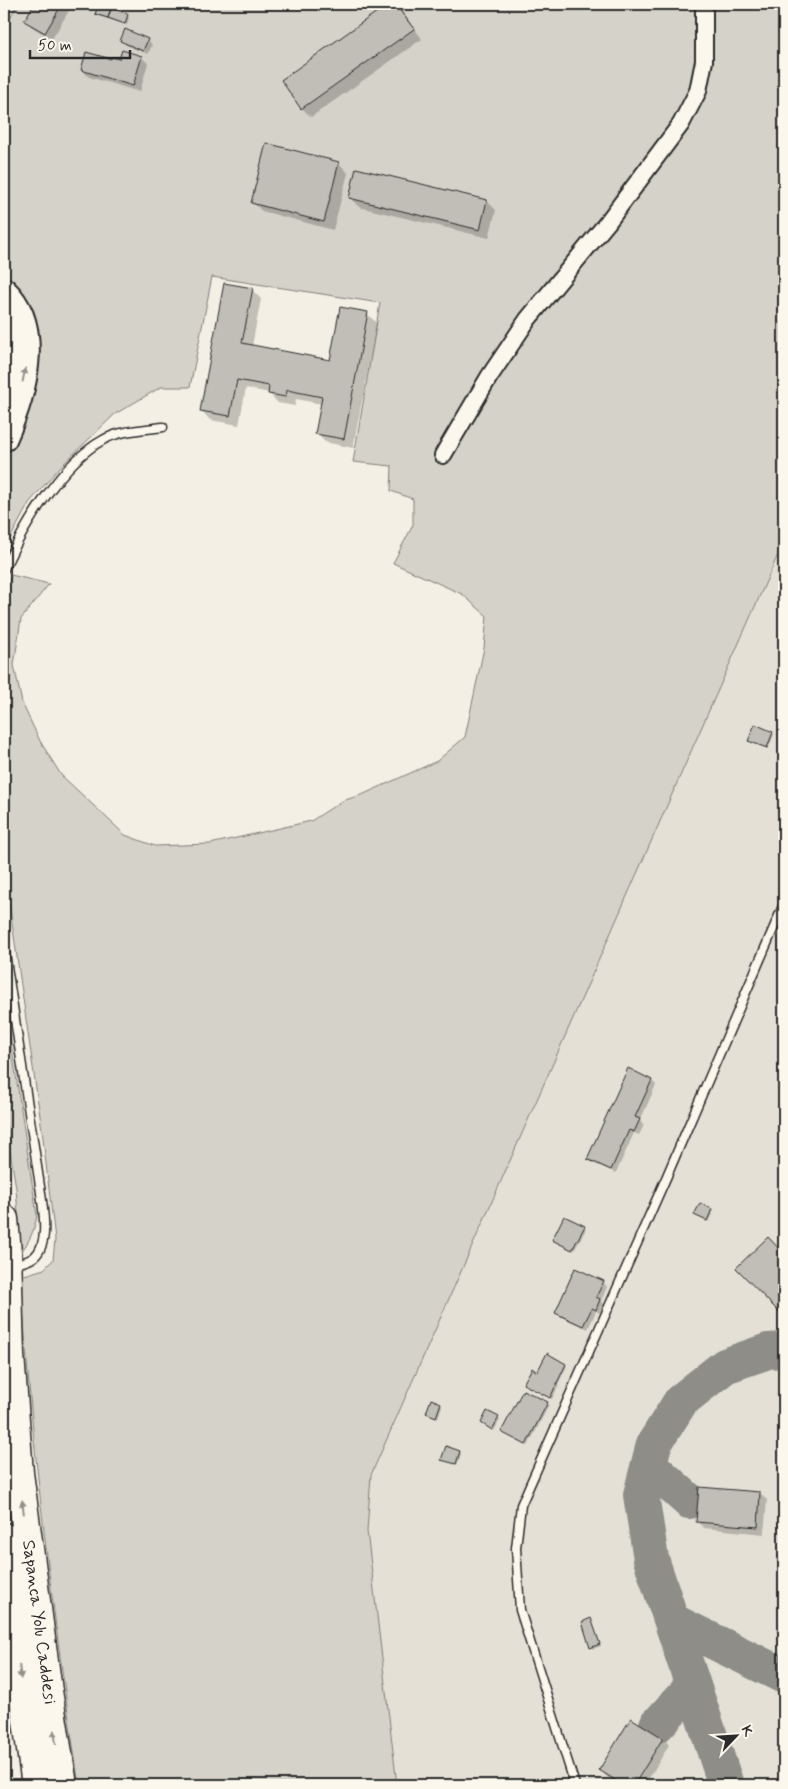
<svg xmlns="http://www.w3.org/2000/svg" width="788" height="1789" font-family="Mynerve,sans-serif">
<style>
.built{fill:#e4e0d6}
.green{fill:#d5d2c9;stroke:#807e7a}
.shadow{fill:#0003}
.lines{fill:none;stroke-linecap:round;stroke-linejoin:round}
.taxiway{stroke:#8f8d88;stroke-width:36}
.building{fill:#c0beb6;stroke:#2b2b2b}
.lane-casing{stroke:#2b2b2b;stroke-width:11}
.street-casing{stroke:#2b2b2b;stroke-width:20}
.primary-casing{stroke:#2b2b2b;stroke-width:29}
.highway-casing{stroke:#2b2b2b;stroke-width:31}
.lane{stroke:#fbf7ec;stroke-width:8}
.street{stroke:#fbf7ec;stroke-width:16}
.primary{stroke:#fbf7ec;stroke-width:25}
.highway{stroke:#fbf7ec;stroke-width:28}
.oneway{fill:#93918c}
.labels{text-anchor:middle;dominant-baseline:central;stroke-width:4.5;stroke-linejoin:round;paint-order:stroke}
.street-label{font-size:18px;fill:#2b2b2b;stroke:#fbf7ec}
</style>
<rect width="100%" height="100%" fill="#f3efe4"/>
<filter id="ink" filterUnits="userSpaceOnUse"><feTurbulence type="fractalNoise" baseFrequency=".02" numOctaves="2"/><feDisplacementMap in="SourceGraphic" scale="10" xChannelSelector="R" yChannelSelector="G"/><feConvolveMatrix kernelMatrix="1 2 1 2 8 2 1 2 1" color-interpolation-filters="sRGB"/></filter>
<g filter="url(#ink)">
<path class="built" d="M784 541V1785H397L367 1531 371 1475Z"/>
<path class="green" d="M17 4H784V541L371 1475 367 1531 397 1785H79C53 1616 31 1447 21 1276L44 1269 53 1260 55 1239 42 1130 4 867V600L11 575 49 584 21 619 14 665 22 703 40 741 61 775 125 835 155 846 210 844 311 821 342 801 364 794 437 761 465 737 484 648 487 616 462 594 393 563 413 525V499L391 491 392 466 353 462 380 303 212 277 190 387H161L115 414 59 468 29 503 4 550V453L10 444 12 284 4 277V30Z
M4 995 37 1216C34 1230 30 1241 21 1252L16 1188 4 1114Z"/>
<path class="shadow" d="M35 4H73L52 39 32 27 25 20Z
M100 4 111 7 113 10 127 15 129 17 127 25 98 16 96 14Z
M390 4H395L402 11 422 39 311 117 302 108 282 80Z
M126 31 148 40 152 45 148 54 126 45 122 40Z
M141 57 148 63 140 92 89 77 82 70 112 61Z
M339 163 348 173 333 230 262 211 252 202Z
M350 198 487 201 496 210 489 238 359 207Z
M252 290 261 299 252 346 331 362 367 314 377 323 353 448 325 442 316 433 322 404 296 399 295 406 278 403 269 393 246 388 239 425 210 420 201 410Z
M772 733 774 735 768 749 750 741Z
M652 1081 656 1085 640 1121 644 1125 639 1135 634 1133 616 1173 593 1163 588 1158Z
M711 1210 713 1212 708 1222 696 1215Z
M584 1228 586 1229 574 1251 556 1242Z
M768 1239 784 1255V1316L738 1268Z
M603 1282 607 1287 601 1301 604 1304 600 1313 596 1311 588 1329 561 1317 557 1313Z
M565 1365 567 1366 558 1384 559 1385 552 1399 526 1385 538 1373Z
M547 1403 549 1405 528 1446 503 1432Z
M441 1404 442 1406 438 1418 427 1413Z
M488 1412 500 1420 494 1431 484 1425Z
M460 1452 461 1454 457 1465 443 1459Z
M760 1493 767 1500 764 1534 704 1528 697 1522Z
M591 1620 601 1646 593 1649 592 1647Z
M663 1738 669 1745 645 1785H621L607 1777 601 1770Z
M4 1756 9 1761 6 1774H4Z"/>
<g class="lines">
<path class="taxiway" d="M649 1465 689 1501
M672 1621 784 1676
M657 1725 693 1686
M726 1785 651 1559 641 1495 654 1444 681 1401 725 1366 768 1351 784 1350"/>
</g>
<path class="building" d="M34 4H62L45 33 24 21Z
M99 4 112 6 108 18 95 14Z
M388 4H395L414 29 301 109 281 80Z
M111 8 128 14 125 24 108 18Z
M125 29 148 39 143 51 120 41Z
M122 50 142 56 133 86 81 70 86 52 111 59 112 57 119 59Z
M266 143 339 162 324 222 251 203Z
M356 168 487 200 480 230 349 198Z
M224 283 253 288 242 343 330 360 340 307 368 312 344 439 315 434 322 397 287 390 286 397 268 394 269 386 237 380 230 416 200 411Z
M755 724 773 732 767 748 748 741Z
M628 1068 652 1080 635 1117 640 1119 634 1132 629 1130 611 1170 587 1159Z
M700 1203 712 1209 707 1221 694 1215Z
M564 1216 585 1226 572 1250 552 1240Z
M768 1237 784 1254V1311L781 1314 736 1268Z
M575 1268 604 1281 596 1297 600 1299 596 1310 592 1308 583 1326 555 1313Z
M547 1353 566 1364 550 1398 523 1384 532 1368 537 1372Z
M523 1390 548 1402 526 1445 501 1432Z
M431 1399 441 1403 436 1417 426 1413Z
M487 1411 499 1417 492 1430 481 1423Z
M446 1446 460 1451 456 1464 441 1460Z
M699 1487 760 1492 758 1527 696 1522Z
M591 1618 600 1644 590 1648 582 1622Z
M631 1718 663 1738 634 1785H623L599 1770Z"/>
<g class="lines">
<defs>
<path id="lane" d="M4 569C24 526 61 463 103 440 121 430 143 430 163 427
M4 946 41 1193C43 1210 50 1244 34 1257 28 1262 19 1263 12 1265
M575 1785 520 1610 516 1548 521 1505 666 1178 784 904"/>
<path id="street" d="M443 455 489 377 528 319 607 223 681 124 698 91 704 61V4"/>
<path id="primary" d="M4 291C43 328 23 396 4 438
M4 330 8 351 4 378"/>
<g id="highway">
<path id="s1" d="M4 1219 7 1252 10 1355 19 1473 48 1691 63 1785"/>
<path d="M4 1537 24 1699 36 1785"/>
</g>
</defs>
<use href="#lane" class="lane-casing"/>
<use href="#street" class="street-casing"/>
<use href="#primary" class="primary-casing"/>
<use href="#highway" class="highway-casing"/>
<use href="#lane" class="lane"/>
<use href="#street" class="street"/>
<use href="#primary" class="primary"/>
<use href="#highway" class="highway"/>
</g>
<defs><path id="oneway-solid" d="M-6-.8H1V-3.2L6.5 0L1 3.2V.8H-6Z" transform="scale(1.25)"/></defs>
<g class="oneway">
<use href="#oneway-solid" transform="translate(24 375) rotate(-78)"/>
<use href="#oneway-solid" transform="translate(23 1507) rotate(-97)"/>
<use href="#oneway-solid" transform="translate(20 1672) rotate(83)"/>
<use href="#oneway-solid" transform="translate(55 1737) rotate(-99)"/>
</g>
</g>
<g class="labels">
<g class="street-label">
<text stroke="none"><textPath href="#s1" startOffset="405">Sapanca Yolu Caddesi</textPath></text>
</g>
</g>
<rect width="788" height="1789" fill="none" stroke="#fbf7ec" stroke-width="20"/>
<rect x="10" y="10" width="768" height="1769" fill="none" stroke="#2b2b2b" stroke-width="2" filter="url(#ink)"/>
<g transform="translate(736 1736) rotate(65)" stroke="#fbf7ec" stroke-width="4" paint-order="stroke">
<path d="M0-4L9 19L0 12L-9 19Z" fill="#2b2b2b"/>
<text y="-8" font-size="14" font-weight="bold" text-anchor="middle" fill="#2b2b2b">K</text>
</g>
<path d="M30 50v8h100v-8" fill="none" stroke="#2b2b2b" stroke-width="2.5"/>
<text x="38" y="50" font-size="15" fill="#2b2b2b" stroke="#fbf7ec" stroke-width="4" paint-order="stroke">50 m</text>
</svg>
